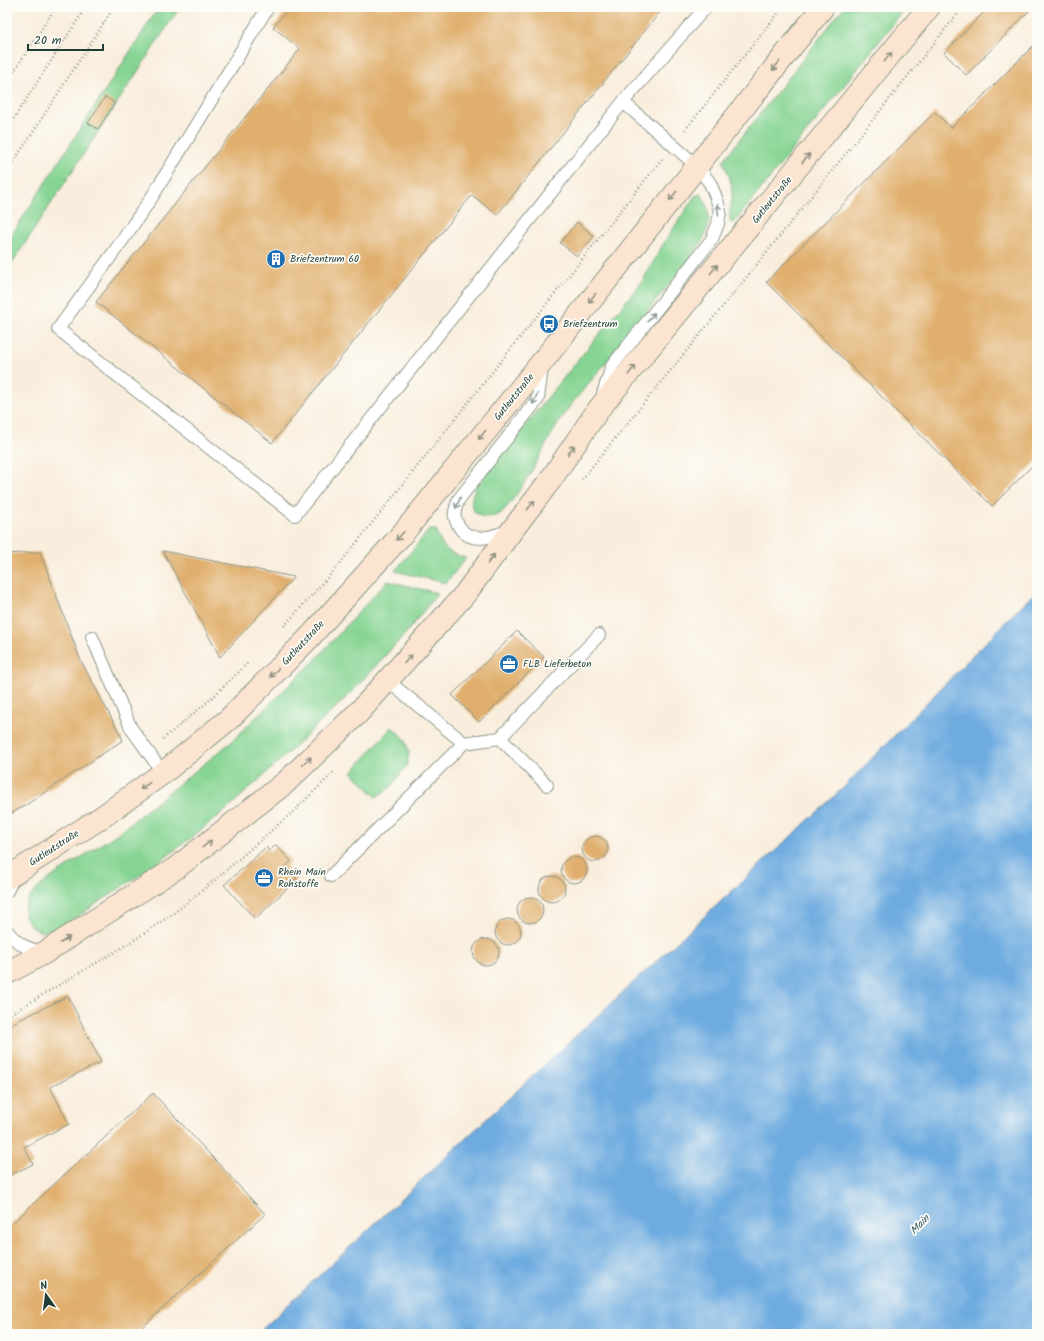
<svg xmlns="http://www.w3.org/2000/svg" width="1044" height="1341" font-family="Kalam,sans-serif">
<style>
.green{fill:#85d493;stroke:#528864}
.water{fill:#6eace0;stroke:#46748a}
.building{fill:#e0af6d}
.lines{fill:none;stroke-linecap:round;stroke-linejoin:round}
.service-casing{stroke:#8c9688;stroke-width:14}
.secondary-casing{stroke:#8c9688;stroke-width:24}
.path{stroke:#8c9688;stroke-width:2.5;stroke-dasharray:1 3;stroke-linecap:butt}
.service{stroke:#fff;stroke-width:12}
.secondary{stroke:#fce5d0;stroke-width:22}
.oneway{stroke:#8e9182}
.oneway2{stroke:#8f9e9a}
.labels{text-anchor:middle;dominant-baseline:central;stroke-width:3.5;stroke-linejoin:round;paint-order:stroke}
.street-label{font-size:10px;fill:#1f3d34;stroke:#fdfcf7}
.poi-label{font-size:10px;fill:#1f3d34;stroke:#fdfcf7;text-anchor:start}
.water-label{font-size:11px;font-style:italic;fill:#375e68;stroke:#fdfcf7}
</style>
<rect width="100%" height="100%" fill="#fdfcf7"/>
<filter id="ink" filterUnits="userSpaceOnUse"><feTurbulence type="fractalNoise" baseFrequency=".025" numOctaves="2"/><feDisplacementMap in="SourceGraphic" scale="8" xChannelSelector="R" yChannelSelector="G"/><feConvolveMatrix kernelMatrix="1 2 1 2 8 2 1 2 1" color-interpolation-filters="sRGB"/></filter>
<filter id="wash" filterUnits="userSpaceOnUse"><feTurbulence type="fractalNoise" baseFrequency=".012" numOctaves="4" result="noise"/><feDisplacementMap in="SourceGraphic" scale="16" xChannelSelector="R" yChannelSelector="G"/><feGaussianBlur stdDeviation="0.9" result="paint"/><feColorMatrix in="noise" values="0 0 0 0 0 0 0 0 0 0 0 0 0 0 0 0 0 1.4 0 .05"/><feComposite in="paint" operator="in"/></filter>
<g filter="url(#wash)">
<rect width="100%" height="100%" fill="#f9eedd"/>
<path class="green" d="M159 7H180L7 271V242Z
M844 7H907L737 219 734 222 731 223C727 214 733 202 732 192 732 181 727 171 723 161Z
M701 194C710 206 711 221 705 235 697 254 680 272 666 288 637 325 608 361 578 396 551 427 538 466 514 498 510 503 505 510 500 514 494 517 485 518 479 515 467 509 472 495 476 486L643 280 665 241 695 196Z
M429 530H436C440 547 449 554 466 558L446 583 395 571Z
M387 581 438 593 406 633 351 693 287 754 226 810 161 861 69 922 53 930 45 932 38 931 31 926 26 919 24 914 25 906 29 898 38 888 53 876 118 833 230 743 315 660Z
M392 727 405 739 409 753 407 765 391 787 376 797 352 772Z"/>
<path class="water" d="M1037 590V1334H257L509 1098 843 788Z"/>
<g id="blocks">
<path class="building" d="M290 7H664L497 215 472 195 272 443 96 302 300 49 273 27Z
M989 7H1033L966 75 944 53Z
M1037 42V461L992 506 766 282 935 112 951 128Z
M105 97 115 103 98 129 88 123Z
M577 222 594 236 577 256 560 243Z
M163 551 294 577 220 657Z
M40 552 80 659 123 740 26 805 7 816V554Z
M517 631 544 657 479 722 452 695Z
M582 849a13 13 0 1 1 26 0a13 13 0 1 1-26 0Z
M276 845 291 861 286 867 297 879 255 919 224 885 266 847 269 851Z
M561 870a13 13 0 1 1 26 0a13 13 0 1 1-26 0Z
M539 889a13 13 0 1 1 26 0a13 13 0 1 1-26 0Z
M517 910a13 13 0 1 1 26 0a13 13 0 1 1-26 0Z
M495 932a13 13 0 1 1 26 0a13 13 0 1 1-26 0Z
M473 952a13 13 0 1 1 26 0a13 13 0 1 1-26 0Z
M68 996 101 1062 50 1087 69 1124 24 1147 33 1164 7 1177V1026Z
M153 1093 265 1214 135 1334H7V1228Z"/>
</g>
</g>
<g filter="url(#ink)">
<use href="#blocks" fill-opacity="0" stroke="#8c9688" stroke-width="1"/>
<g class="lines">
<defs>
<path id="service" d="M268 7 152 197 124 238 58 329 295 515 623 102 706 7
M602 397 612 366 712 239 718 224 720 212 717 200 710 183 697 166 623 102
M510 530C494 536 472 545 460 528 452 516 454 512 459 499L538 399 542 367
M92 637 131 728 163 773
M388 681 464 743 500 738 547 785
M500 738 599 635
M331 876 464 743
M7 891 15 874
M7 931C19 946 27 948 44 953"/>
<path id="secondary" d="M7 878 102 817 163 773 229 719 308 639 404 532 542 362 823 7
M7 973 44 953 176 868 285 783 359 712 465 594 513 529 549 482 598 410 929 7"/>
</defs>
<use href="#service" class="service-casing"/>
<use href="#secondary" class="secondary-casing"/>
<path class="path" d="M7 82 56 7
M7 129 86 7
M685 130 783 7
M7 172 114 7
M582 479 759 262 963 7
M284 626 338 566 662 159
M163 739 204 705 248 663
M7 1016 128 944 174 913 216 879 295 810 334 772"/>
<use href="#service" class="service"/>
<use href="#secondary" class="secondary"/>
</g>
<defs><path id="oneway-shaft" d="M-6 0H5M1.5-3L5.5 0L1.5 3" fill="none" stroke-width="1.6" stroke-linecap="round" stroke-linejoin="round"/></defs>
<g class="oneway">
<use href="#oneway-shaft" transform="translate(888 57) rotate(-51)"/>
<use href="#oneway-shaft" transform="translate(776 66) rotate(128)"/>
<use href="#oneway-shaft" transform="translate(806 158) rotate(-51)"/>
<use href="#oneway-shaft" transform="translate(673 196) rotate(128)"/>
<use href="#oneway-shaft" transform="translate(714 269) rotate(-51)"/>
<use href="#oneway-shaft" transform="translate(592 298) rotate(128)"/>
<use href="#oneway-shaft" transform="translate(632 370) rotate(-51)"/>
<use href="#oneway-shaft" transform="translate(482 435) rotate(129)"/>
<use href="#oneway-shaft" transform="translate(571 450) rotate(-55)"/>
<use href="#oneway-shaft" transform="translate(531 505) rotate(-52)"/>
<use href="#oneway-shaft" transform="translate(400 536) rotate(132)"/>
<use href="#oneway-shaft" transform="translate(491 559) rotate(-54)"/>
<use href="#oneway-shaft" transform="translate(408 659) rotate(-48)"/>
<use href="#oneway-shaft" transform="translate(274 673) rotate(135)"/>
<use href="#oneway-shaft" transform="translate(307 761) rotate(-44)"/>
<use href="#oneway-shaft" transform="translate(145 786) rotate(144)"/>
<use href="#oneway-shaft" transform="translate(207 844) rotate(-38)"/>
<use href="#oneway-shaft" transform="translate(65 940) rotate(-33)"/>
</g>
<g class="oneway2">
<use href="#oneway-shaft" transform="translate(718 210) rotate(-94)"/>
<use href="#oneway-shaft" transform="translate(651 317) rotate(-52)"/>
<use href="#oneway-shaft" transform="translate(535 399) rotate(115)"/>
<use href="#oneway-shaft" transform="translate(458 503) rotate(114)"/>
</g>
</g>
<defs>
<symbol id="building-disc" viewBox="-11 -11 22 22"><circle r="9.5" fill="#1f6fb2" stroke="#fdfcf7"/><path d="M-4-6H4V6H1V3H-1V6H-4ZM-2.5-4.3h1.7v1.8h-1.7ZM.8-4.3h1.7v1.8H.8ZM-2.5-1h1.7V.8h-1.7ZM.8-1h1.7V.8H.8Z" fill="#fff"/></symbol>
<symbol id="bus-disc" viewBox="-11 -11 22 22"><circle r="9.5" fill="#1f6fb2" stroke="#fdfcf7"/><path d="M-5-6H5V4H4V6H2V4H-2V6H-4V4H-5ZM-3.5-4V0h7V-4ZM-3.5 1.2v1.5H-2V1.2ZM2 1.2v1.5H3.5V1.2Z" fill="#fff"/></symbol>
<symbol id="office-disc" viewBox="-11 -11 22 22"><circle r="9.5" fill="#1f6fb2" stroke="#fdfcf7"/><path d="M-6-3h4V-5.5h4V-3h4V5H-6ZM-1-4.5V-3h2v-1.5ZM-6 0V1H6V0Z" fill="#fff"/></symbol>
</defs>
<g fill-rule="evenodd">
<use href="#building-disc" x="265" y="248" width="22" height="22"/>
<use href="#bus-disc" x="538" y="313" width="22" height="22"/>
<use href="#office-disc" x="498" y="653" width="22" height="22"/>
<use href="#office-disc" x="253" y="867" width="22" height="22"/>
</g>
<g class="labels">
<g class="street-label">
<text transform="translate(772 200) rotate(-51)">Gutleutstraße</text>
<text transform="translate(514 397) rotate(-51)">Gutleutstraße</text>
<text transform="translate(303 643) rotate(-47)">Gutleutstraße</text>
<text transform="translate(54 848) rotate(-33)">Gutleutstraße</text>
</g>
<g class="poi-label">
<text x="290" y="259">Briefzentrum 60</text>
<text x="563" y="324">Briefzentrum</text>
<text x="523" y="664">FLB Lieferbeton</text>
<text x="278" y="872">Rhein Main<tspan x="278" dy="12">Rohstoffe</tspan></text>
</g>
<g class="water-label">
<text transform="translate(920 1225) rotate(-45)">Main</text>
</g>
</g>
<rect width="1044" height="1341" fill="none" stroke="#fdfcf7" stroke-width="24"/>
<g transform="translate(46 1295) rotate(346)" stroke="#fdfcf7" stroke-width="3" paint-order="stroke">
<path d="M0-3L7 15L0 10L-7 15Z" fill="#1f3d34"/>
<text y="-6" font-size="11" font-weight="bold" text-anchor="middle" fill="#1f3d34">N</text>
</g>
<path d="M28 44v6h75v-6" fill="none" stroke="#1f3d34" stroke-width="2"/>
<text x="34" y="44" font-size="12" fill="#1f3d34" stroke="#fdfcf7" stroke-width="3" paint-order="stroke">20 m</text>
</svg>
